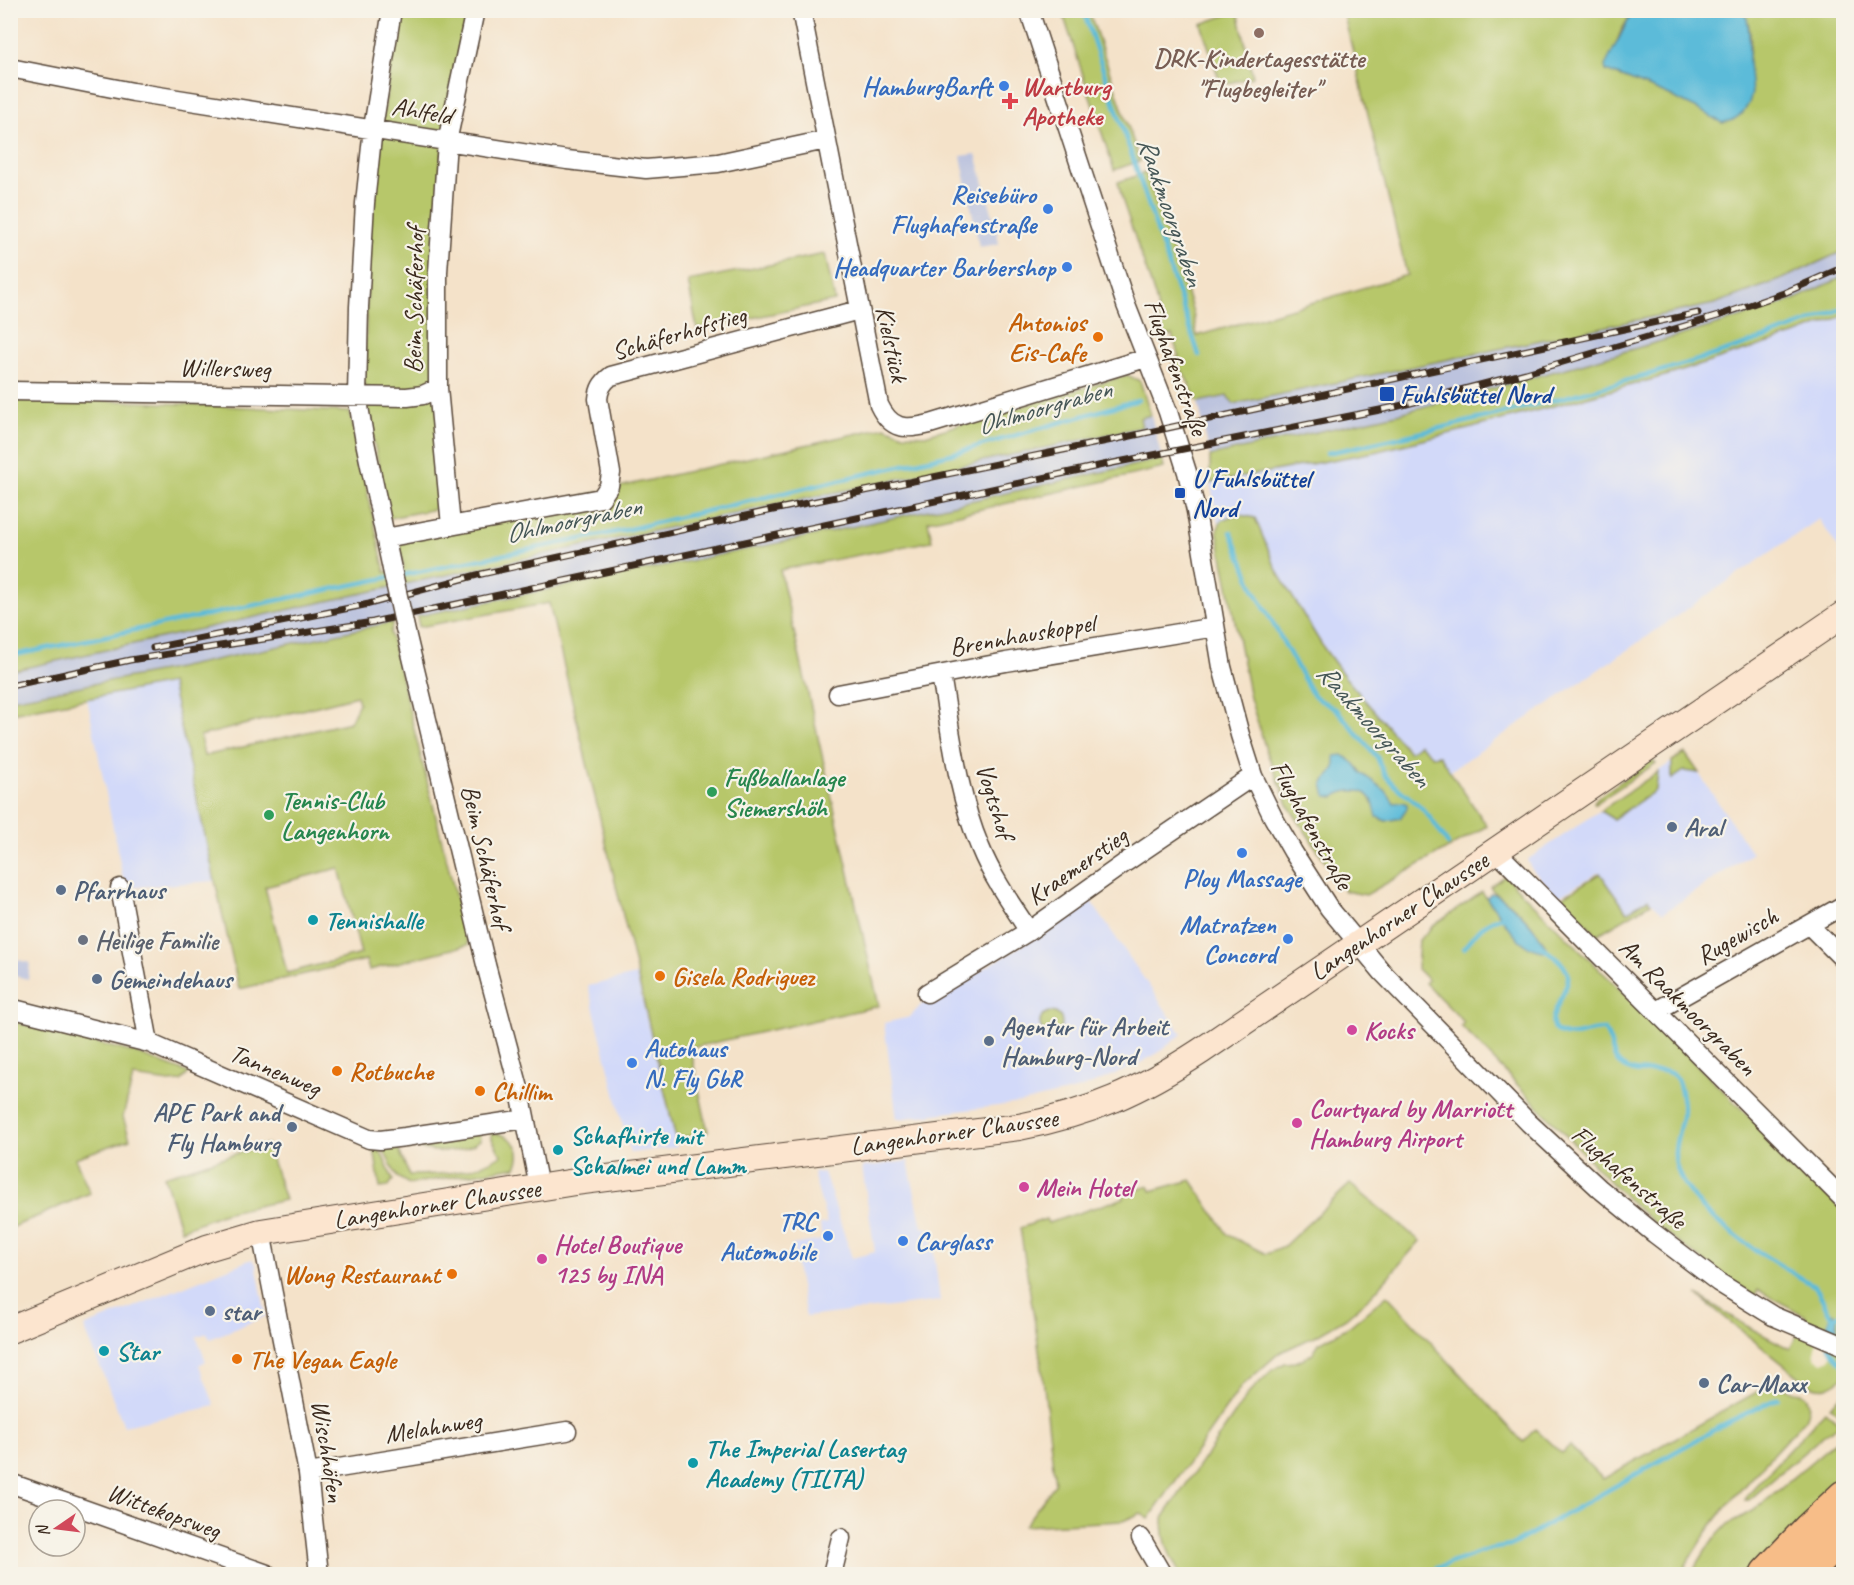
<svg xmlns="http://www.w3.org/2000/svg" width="1854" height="1585" font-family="Caveat,sans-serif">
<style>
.built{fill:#d2d9f9}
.industrial{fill:#bcc3de}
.green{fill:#b7c76a;stroke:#797844;stroke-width:1.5;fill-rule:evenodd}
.water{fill:#5bbbd9;stroke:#4b727c;stroke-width:1.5}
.pier{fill:#f4e2c9}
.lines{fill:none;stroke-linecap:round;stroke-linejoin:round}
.stream{stroke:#5bbbd9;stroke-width:4.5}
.street-casing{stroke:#574638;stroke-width:21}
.secondary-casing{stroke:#574638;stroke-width:28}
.highway-casing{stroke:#574638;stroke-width:36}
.street{stroke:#fff;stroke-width:18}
.secondary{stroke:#fce5cf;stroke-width:26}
.highway{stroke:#f7bd88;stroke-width:33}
.rail-casing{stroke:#3b2a1e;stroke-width:7}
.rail{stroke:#f7f3e8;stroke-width:4.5;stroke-dasharray:14;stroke-linecap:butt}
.street-bridge-casing{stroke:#574638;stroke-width:21;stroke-linecap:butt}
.street-bridge{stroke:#fff;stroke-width:18}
.education-dot{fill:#8d6e63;stroke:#f7f3e8;stroke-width:2}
.shop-dot{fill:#3f7fe0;stroke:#f7f3e8;stroke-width:2}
.health-dot{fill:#e0444e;stroke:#f7f3e8;stroke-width:2}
.food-dot{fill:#e8710a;stroke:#f7f3e8;stroke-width:2}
.transit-dot{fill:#1a4fb4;stroke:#f7f3e8;stroke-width:2}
.leisure-dot{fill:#2e9e5b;stroke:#f7f3e8;stroke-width:2}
.service-dot{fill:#5c6f8a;stroke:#f7f3e8;stroke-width:2}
.culture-dot{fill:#0f9aa8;stroke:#f7f3e8;stroke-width:2}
.worship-dot{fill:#6b7280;stroke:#f7f3e8;stroke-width:2}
.hotel-dot{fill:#d1479c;stroke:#f7f3e8;stroke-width:2}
.labels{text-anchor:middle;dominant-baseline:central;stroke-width:4.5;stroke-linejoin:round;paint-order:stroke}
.education-label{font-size:26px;font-weight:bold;fill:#785e54;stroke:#f7f3e8}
.shop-label{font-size:26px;font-weight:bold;fill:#366cbe;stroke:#f7f3e8;text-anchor:end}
.health-label{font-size:26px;font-weight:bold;fill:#be3a42;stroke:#f7f3e8;text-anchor:start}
.street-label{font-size:26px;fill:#3b2a1e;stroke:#f7f3e8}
.food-label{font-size:26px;font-weight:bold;fill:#c56008;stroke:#f7f3e8;text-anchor:start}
.transit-label{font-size:26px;font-weight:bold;fill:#164399;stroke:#f7f3e8;text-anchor:start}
.leisure-label{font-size:26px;font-weight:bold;fill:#27864d;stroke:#f7f3e8;text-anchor:start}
.service-label{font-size:26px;font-weight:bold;fill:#4e5e75;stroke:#f7f3e8;text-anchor:start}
.culture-label{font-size:26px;font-weight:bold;fill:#0d838f;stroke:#f7f3e8;text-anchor:start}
.worship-label{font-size:26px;font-weight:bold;fill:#5b616d;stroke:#f7f3e8;text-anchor:start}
.hotel-label{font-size:26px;font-weight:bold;fill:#b23c85;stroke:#f7f3e8;text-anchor:start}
.water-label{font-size:27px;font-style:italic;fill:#455656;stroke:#f7f3e8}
</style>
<rect width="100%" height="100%" fill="#f7f3e8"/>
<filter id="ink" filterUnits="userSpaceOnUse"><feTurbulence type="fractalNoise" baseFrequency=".0167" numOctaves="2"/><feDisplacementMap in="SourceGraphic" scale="12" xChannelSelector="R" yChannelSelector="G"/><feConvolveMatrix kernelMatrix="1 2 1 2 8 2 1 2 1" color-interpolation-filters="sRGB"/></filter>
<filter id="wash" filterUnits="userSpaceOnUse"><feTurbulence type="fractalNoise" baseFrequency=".008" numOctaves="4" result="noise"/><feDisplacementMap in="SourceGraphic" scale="24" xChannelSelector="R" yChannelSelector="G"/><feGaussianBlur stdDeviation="1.35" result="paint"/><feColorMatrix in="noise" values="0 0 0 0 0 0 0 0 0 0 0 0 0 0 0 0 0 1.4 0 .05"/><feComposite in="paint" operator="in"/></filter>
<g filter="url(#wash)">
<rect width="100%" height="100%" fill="#f4e2c9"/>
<path class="built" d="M1843 316V555L1819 519 1450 771 1439 755 1432 756 1419 744 1410 752 1345 677 1304 617 1278 573 1255 518 1222 520 1219 524 1210 483 1374 452 1468 429 1672 374 1800 333Z
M171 683 215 881 125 888 87 698Z
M1685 753 1752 853 1663 913 1648 899 1627 913 1599 872 1557 897 1531 868 1527 860Z
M1088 897 1182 1034 1158 1053 1135 1066 1080 1089 1020 1103 897 1119 884 1023 910 1017 922 1004 1012 952Z
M636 975 677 1147 630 1153 588 986Z
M908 1161 922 1227 931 1229 940 1301 806 1317 792 1245 822 1240 820 1224 827 1223 813 1173 824 1172 852 1258 875 1252 862 1167Z
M252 1259 256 1264 266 1316 210 1339 207 1333 196 1337 206 1361 199 1365 215 1406 124 1426 84 1327Z"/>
<path class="industrial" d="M976 154 996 227 999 244 979 247 961 156Z
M1843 251V277L1791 301 1720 324 1578 365 1397 414 1210 456 1198 402 1651 318 1714 304 1780 280Z
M1151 415 1162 459 774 544 417 616 168 670 11 699V671L409 583 1142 427 1140 418Z
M11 958 30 963 28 979 11 975Z"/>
<path class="green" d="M399 11H469L441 160V508L389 518 367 408 364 383 370 203Z
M1062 11H1089L1140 161 1114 170Z
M1238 11 1253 77 1221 85 1201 24Z
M1343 11H1633L1621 31 1606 71C1647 86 1685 100 1723 123 1736 91 1765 44 1742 11H1843V251L1780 280 1714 304 1234 404 1227 396 1198 402 1182 370H1176L1171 359 1179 357 1172 335 1164 337 1155 296 1122 199 1118 182 1145 173 1149 181 1193 312 1197 336 1407 275Z
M825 254 835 301 697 329 688 281Z
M1843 277V316L1800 333 1672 374 1468 429 1374 452 1210 483V456L1397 414 1578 365 1720 324 1791 301Z
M1127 375 1140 381 1151 415 1140 418 1142 427 409 583 11 671V396L350 412 385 572 404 568 399 543 615 488 885 427 904 434 925 435Z
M1162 459 1164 468 928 521 932 541 780 570 879 1006 690 1048 708 1132 676 1139 549 603 419 627 417 616 774 544Z
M1236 514 1255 518 1278 573 1323 647 1345 677 1409 752 1419 744 1432 756 1439 755 1487 826 1366 895 1345 891 1289 807 1266 750 1250 698 1217 530 1222 520ZM1355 764 1361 773 1386 791 1394 803 1398 804 1400 818 1386 821 1380 819C1376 812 1374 803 1370 797 1362 787 1343 790 1334 797L1323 784 1335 768Z
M393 622 390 633 468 945 369 970 366 960 239 989 171 683 11 713V699L168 670ZM357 696 359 703 350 722 204 756 200 736ZM339 868 361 954 287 973 265 887Z
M1685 753 1699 773 1684 771 1672 779V761Z
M1652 760 1656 763 1595 804 1594 802 1597 798Z
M1658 772 1656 790 1613 819 1600 811Z
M1600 873 1627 912 1648 899 1651 903 1597 935 1562 897Z
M1505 876 1843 1209V1378C1830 1387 1824 1391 1808 1384L1697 1295 1752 1329 1790 1349 1806 1316 1758 1290 1755 1296 1723 1276 1660 1228 1627 1199 1461 1026 1464 1022 1425 983 1428 980 1417 969 1419 940 1433 926 1482 892 1522 942 1544 951H1547C1544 936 1517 908 1504 899 1498 895 1494 893 1490 887Z
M1040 1023a11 11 0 1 1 22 0a11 11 0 1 1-22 0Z
M11 1021 135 1053 189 1073 181 1081 169 1082 133 1077 123 1117 130 1139 75 1158 90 1193 11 1228Z
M479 1133 480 1140C463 1154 438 1153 418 1148L417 1142Z
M492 1133C511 1134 526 1148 516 1167L409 1184 397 1177 384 1151 385 1147 396 1146 399 1150 409 1175C441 1175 474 1173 501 1155L492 1139Z
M267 1144 285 1200 224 1213 181 1230 164 1176Z
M374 1147 381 1152 393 1180 388 1187 380 1188Z
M1191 1180 1228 1235 1266 1254 1282 1248 1350 1184 1420 1241 1372 1295 1346 1318 1315 1336 1279 1353 1241 1387 1149 1519 1141 1513 1123 1521 1024 1526 1055 1484 1042 1369 1020 1228 1046 1219 1048 1223 1124 1198V1194L1149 1186 1151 1191Z
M1387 1295 1523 1442 1535 1429 1561 1453 1570 1446 1603 1479 1771 1384 1776 1379C1781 1383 1786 1388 1791 1391 1794 1393 1798 1392 1801 1393 1812 1397 1809 1411 1805 1419 1761 1468 1711 1516 1681 1574H1180C1169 1554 1163 1542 1163 1518L1249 1393 1272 1370 1285 1363 1296 1362 1312 1354 1319 1343 1350 1326Z
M1843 1394V1417L1830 1406Z
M1825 1411 1840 1424 1824 1435 1749 1500 1745 1501 1746 1496Z
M1843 1435V1482L1750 1574H1691L1711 1542 1728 1524 1753 1511Z"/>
<path class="water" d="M1633 11H1742L1747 18 1749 32V62L1752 93 1749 103 1743 113 1733 120 1722 123C1685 100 1647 86 1606 71L1605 66Z
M1343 755 1355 764 1361 773 1386 791 1394 803 1403 802 1407 804V808L1400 818 1386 821 1377 817C1375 811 1374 803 1371 798 1364 787 1343 790 1334 797L1326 796 1323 784 1335 768V756Z
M1491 893C1508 897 1543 935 1547 951 1518 952 1504 918 1488 900L1487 897Z
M1831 1313H1835C1842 1326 1831 1345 1827 1358L1817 1352Z"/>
<path class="pier" d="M1822 1324 1839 1332 1830 1359 1823 1362 1816 1359 1814 1352Z"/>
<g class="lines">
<path class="stream" d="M1083 10 1199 355
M1327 453C1406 437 1484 418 1562 398 1658 373 1752 346 1844 308
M1231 532 1255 591 1311 692 1318 699 1337 710 1377 757 1384 774 1394 785 1420 806 1432 820 1448 844
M398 576 621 531 951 454 1138 400
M10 656 390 577
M1543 947C1551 955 1566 963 1568 975 1571 992 1533 1029 1566 1035 1579 1037 1591 1029 1604 1030 1617 1045 1606 1064 1634 1071 1648 1075 1666 1064 1677 1079 1679 1083 1680 1088 1681 1092 1687 1118 1677 1128 1675 1151 1671 1207 1773 1261 1815 1286 1822 1296 1825 1307 1832 1318
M1464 948C1478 930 1483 922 1505 916
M1832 1318 1844 1313
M1829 1347 1843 1366
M1437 1568 1490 1549 1510 1546 1726 1423 1778 1398"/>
</g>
</g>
<g filter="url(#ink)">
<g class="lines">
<defs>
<path id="street" d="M392 10 373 128 365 203 359 307 357 395 365 442 392 569
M801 10 879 405C891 430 905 430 930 424L1146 358
M1029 10 1126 305 1168 412 1187 472 1196 511 1222 667 1240 735 1253 776 1273 817 1293 852 1329 908 1383 973 1529 1123 1600 1189 1655 1234 1718 1282 1773 1316 1844 1346
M10 68 133 92 567 160 646 169 718 163 826 140
M10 391 407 397 423 395 438 388
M451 526 438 388V272L447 142 475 10
M385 538 601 498 609 486 611 473 598 399C599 389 602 383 611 376L859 310
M405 628 486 965 520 1092 539 1187
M941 675C951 732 957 793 980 847 992 877 1011 904 1029 931
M838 694 1006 662 1215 627
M1496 851 1844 1200
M120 888 149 1043
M1809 925 1844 960
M927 993 1029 931 1126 862 1253 776
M10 1008 149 1043 369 1139 380 1140 405 1137 525 1119
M1656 1011 1844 905
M261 1232 308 1473 319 1574
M308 1473 567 1431
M10 1483 267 1574
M1141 1538 1162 1574
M832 1574 841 1538"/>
<path id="secondary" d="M10 1330 207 1248 261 1232 575 1182 1019 1127C1091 1113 1140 1091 1201 1051L1844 614"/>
<path id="highway" d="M1767 1574 1810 1529 1844 1497
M1805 1574 1844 1534"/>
</defs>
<use href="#street" class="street-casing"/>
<use href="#secondary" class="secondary-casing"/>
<use href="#highway" class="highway-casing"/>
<use href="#street" class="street"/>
<use href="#secondary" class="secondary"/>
<use href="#highway" class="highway"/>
<defs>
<path id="rail" d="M153 648 369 604 477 575 773 510 1117 439 1698 313
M10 686 130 660 373 622 1103 465 1395 407 1526 373 1718 316 1784 293 1844 267"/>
</defs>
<use href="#rail" class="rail-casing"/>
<use href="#rail" class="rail"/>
<defs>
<path id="street-bridge" d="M392 569 405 628"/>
</defs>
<use href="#street-bridge" class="street-bridge-casing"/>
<use href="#street-bridge" class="street-bridge"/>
</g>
</g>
<circle class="education-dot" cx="1259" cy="33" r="6"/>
<g class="shop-dot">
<circle cx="1004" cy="86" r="6"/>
<circle cx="1048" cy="209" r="6"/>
<circle cx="1067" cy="267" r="6"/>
<circle cx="1242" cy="853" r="6"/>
<circle cx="1288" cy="939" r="6"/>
<circle cx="632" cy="1063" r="6"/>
<circle cx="828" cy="1236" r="6"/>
<circle cx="903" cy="1241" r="6"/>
</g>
<path class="health-dot" d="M1007 92h6v6h6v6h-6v6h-6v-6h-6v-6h6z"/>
<g class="food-dot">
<circle cx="1098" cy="337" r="6"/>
<circle cx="660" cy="976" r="6"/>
<circle cx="337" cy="1071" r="6"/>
<circle cx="480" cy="1091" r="6"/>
<circle cx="452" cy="1274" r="6"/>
<circle cx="237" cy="1359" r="6"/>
</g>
<g class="transit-dot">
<rect x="1379" y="386" width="16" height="16" rx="3"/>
<rect x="1174" y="487" width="12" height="12" rx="3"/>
</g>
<g class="leisure-dot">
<circle cx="712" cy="792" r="6"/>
<circle cx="269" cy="815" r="6"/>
</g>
<g class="service-dot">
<circle cx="1672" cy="827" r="6"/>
<circle cx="61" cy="890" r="6"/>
<circle cx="97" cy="979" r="6"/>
<circle cx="989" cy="1041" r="6"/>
<circle cx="292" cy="1127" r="6"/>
<circle cx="210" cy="1311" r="6"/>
<circle cx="1704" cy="1383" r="6"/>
</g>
<g class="culture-dot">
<circle cx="313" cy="920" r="6"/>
<circle cx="558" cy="1150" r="6"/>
<circle cx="104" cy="1351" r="6"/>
<circle cx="693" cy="1463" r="6"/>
</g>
<circle class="worship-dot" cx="83" cy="940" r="6"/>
<g class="hotel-dot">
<circle cx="1352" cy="1030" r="6"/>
<circle cx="1297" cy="1123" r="6"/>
<circle cx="1024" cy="1187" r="6"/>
<circle cx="542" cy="1259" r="6"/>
</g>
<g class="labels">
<g class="education-label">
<text x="1259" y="58">DRK-Kindertagesstätte<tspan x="1259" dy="30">"Flugbegleiter"</tspan></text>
</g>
<g class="shop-label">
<text x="992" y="86">HamburgBarft</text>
<text x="1036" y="194">Reisebüro<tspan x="1036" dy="30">Flughafenstraße</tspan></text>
<text x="1055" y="267">Headquarter Barbershop</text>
<text x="1242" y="878" text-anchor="middle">Ploy Massage</text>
<text x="1276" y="924">Matratzen<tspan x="1276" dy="30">Concord</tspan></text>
<text x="644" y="1048" text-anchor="start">Autohaus<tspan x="644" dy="30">N. Fly GbR</tspan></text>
<text x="816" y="1221">TRC<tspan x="816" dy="30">Automobile</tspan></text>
<text x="915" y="1241" text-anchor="start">Carglass</text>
</g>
<g class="health-label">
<text x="1022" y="86">Wartburg<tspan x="1022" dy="30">Apotheke</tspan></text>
</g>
<g class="street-label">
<text transform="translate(422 111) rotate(10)">Ahlfeld</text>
<text transform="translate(414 300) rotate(-89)">Beim Schäferhof</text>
<text transform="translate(679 333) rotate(-16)">Schäferhofstieg</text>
<text transform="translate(892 344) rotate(78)">Kielstück</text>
<text transform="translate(1176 367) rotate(70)">Flughafenstraße</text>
<text transform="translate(225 368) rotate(1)">Willersweg</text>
<text transform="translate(1022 635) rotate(-10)">Brennhauskoppel</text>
<text transform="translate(995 801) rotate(73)">Vogtshof</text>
<text transform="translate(1312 825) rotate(61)">Flughafenstraße</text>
<text transform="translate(486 857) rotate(77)">Beim Schäferhof</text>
<text transform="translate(1077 866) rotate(-35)">Kraemerstieg</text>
<text transform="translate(1399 916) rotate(-34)">Langenhorner Chaussee</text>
<text transform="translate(1737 936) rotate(-30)">Rugewisch</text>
<text transform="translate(1688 1007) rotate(45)">Am Raakmoorgraben</text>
<text transform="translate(275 1070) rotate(23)">Tannenweg</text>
<text transform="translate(954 1132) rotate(-8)">Langenhorner Chaussee</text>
<text transform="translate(1629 1177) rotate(41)">Flughafenstraße</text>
<text transform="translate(437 1204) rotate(-9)">Langenhorner Chaussee</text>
<text transform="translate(433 1427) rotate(-9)">Melahnweg</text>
<text transform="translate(328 1451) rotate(81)">Wischhöfen</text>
<text transform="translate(164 1511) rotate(20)">Wittekopsweg</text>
</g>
<g class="food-label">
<text x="1086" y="322" text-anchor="end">Antonios<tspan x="1086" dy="30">Eis-Cafe</tspan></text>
<text x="672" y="976">Gisela Rodriguez</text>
<text x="349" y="1071">Rotbuche</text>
<text x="492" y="1091">Chillim</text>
<text x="440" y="1274" text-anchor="end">Wong Restaurant</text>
<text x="249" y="1359">The Vegan Eagle</text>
</g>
<g class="transit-label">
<text x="1400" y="394">Fuhlsbüttel Nord</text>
<text x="1192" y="478">U Fuhlsbüttel<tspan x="1192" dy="30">Nord</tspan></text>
</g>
<g class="leisure-label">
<text x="724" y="777">Fußballanlage<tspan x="724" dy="30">Siemershöh</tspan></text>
<text x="281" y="800">Tennis-Club<tspan x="281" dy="30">Langenhorn</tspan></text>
</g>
<g class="service-label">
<text x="1684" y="827">Aral</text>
<text x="73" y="890">Pfarrhaus</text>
<text x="109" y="979">Gemeindehaus</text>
<text x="1001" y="1026">Agentur für Arbeit<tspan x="1001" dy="30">Hamburg-Nord</tspan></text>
<text x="280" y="1112" text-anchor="end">APE Park and<tspan x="280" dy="30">Fly Hamburg</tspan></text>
<text x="222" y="1311">star</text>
<text x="1716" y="1383">Car-Maxx</text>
</g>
<g class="culture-label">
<text x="325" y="920">Tennishalle</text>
<text x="570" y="1135">Schafhirte mit<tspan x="570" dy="30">Schalmei und Lamm</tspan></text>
<text x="116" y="1351">Star</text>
<text x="705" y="1448">The Imperial Lasertag<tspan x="705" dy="30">Academy (TILTA)</tspan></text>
</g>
<g class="worship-label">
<text x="95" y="940">Heilige Familie</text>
</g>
<g class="hotel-label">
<text x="1364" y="1030">Kocks</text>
<text x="1309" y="1108">Courtyard by Marriott<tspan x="1309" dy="30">Hamburg Airport</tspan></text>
<text x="1036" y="1187">Mein Hotel</text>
<text x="554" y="1244">Hotel Boutique<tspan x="554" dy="30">125 by INA</tspan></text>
</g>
<g class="water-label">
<text transform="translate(1171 211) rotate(71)">Raakmoorgraben</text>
<text transform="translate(1044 407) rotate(-16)">Ohlmoorgraben</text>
<text transform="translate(573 520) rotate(-12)">Ohlmoorgraben</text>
<text transform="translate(1374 725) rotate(48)">Raakmoorgraben</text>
</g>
</g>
<rect width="1854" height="1585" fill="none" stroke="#f7f3e8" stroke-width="36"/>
<g transform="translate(57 1528) rotate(256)"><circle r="28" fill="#f7f3e8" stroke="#aca397" stroke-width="1.5"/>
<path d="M0-4.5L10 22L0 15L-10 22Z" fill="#d1495b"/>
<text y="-9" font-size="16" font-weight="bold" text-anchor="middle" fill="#3b2a1e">N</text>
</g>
</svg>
